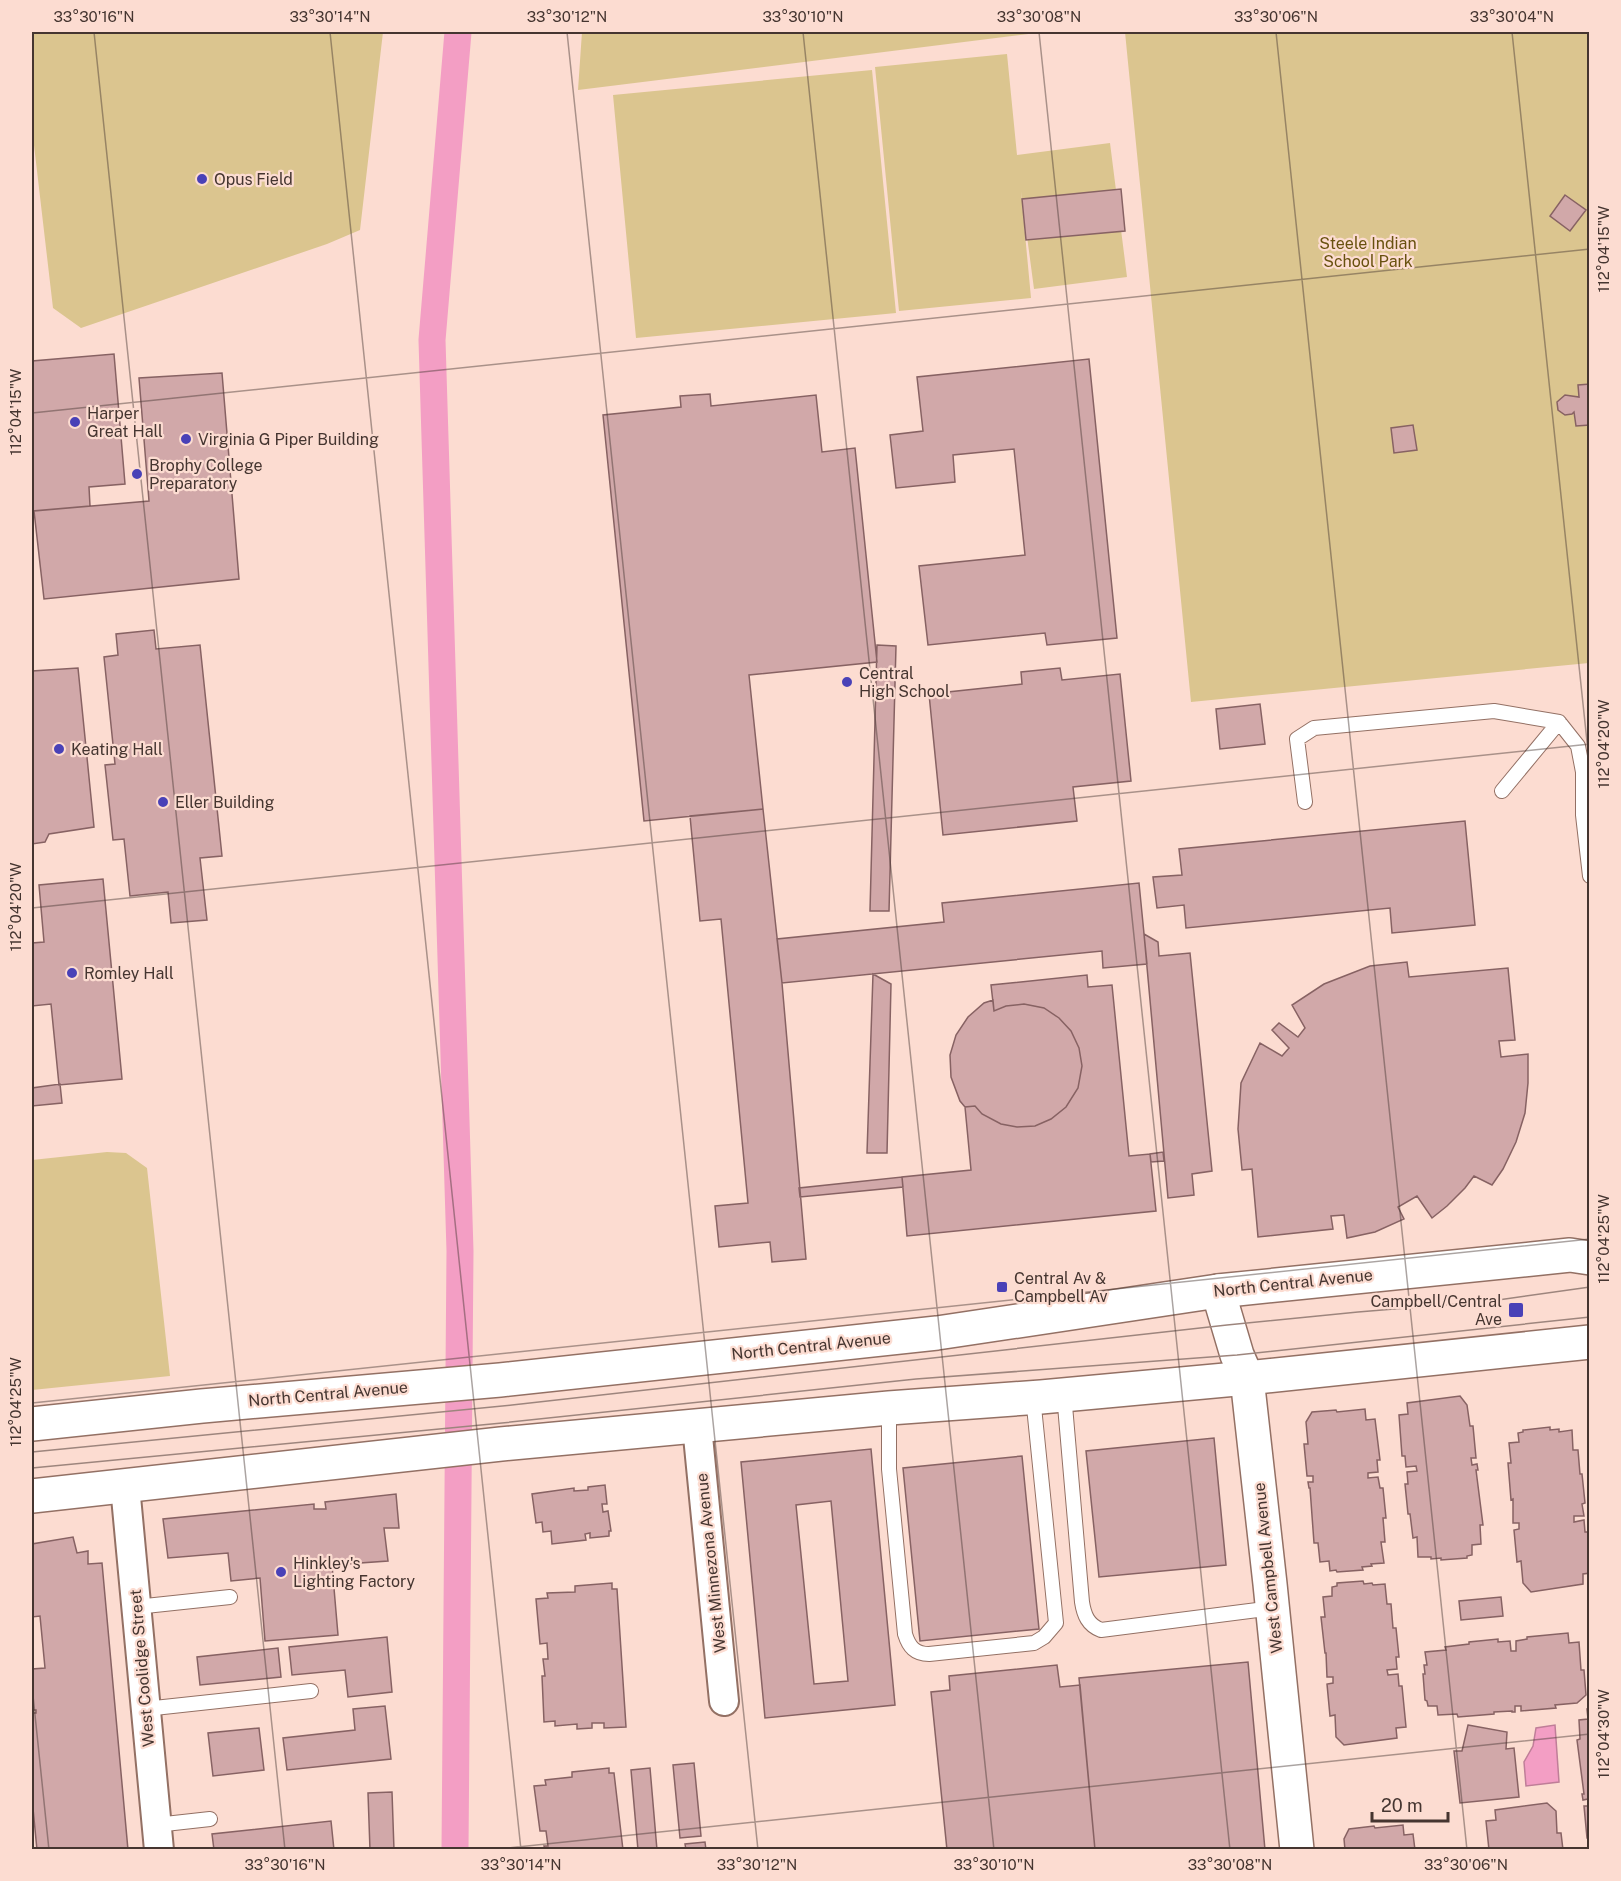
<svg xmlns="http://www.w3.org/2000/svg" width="1621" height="1881" font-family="'Public Sans',sans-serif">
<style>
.green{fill:#dbc58f}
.water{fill:#f39ec4;stroke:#bf7e98;stroke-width:1.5}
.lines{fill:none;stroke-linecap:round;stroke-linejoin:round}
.canal{stroke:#f39ec4;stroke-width:27}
.building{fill:#d1a8a9;stroke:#876263;stroke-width:1.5;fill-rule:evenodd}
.service-casing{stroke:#937064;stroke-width:16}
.minor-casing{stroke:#937064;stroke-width:32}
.tertiary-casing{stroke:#937064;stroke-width:36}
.primary-casing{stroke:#937064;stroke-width:36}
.service{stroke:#fff;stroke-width:14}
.minor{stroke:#fff;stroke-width:28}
.tertiary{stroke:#fff;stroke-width:33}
.primary{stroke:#fff;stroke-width:33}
.tram{stroke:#9d857d;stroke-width:1.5}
.ticks{fill:none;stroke:#453530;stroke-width:1.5;stroke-opacity:0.45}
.poi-dot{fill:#4941b7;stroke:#fcdcd1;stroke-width:2}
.labels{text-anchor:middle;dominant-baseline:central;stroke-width:4.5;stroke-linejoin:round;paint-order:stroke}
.poi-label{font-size:16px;fill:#453530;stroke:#fcdcd1;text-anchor:start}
.park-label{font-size:16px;fill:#68510f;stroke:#fcdcd1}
.street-label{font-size:16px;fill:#453530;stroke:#fcdcd1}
.neatline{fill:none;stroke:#453530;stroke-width:2}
.ticks-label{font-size:15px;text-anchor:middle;fill:#453530}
</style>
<rect width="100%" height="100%" fill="#fcdcd1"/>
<path class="green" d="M32 32H383L360 230 327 244 81 328 53 308 32 128Z
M582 32H1045L578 90Z
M1125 32H1589V663L1191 702Z
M1007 54 1017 155 1110 143 1127 277 1034 289 1021 191 1031 298 899 311 875 67Z
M872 70 896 313 636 338 613 95Z
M107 1152 126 1153 147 1168 170 1376 32 1390V1160Z"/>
<path class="water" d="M1555 1725 1559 1782 1526 1786 1524 1762 1533 1746 1536 1728Z"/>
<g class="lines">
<path class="canal" d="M455 1850 460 1251 432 340 458 32"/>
</g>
<path class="building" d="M1121 189 1125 231 1026 240 1022 199Z
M1565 195 1586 210 1570 231 1550 216Z
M114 354 125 484 89 487 90 506 32 511V361Z
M1089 359 1117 638 1047 645 1045 633 928 645 919 566 1025 555 1014 449 953 455 955 482 896 488 890 435 923 431 917 377Z
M222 373 239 579 44 599 34 511 149 501 139 378Z
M1590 384V425L1576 426 1574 412 1572 414 1565 415 1558 410 1557 402 1565 395 1579 397 1578 385Z
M710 394 711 406 816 395 822 452 855 448 877 662 749 675 763 809 644 821 603 415 681 407 680 396Z
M1413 425 1417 450 1394 453 1391 428Z
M154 630 156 649 200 645 222 856 200 858 207 920 171 923 168 892 130 896 124 839 113 840 105 765 115 764 104 657 118 655 116 634Z
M877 645 896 646 889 911H870Z
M78 668 94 827 49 834 45 842 32 844V671Z
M1060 668 1062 680 1120 674 1131 781 1073 787 1077 821 943 835 929 694 1022 684 1021 672Z
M1260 704 1265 744 1220 749 1216 709Z
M763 809 782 983 806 1259 772 1262 770 1242 719 1247 715 1206 748 1203 721 919 700 921 690 816Z
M1465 821 1475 925 1392 933 1390 908 1186 928 1184 905 1157 908 1153 877 1182 875 1179 849Z
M103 879 122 1079 59 1085 51 1004 32 1006V943L44 942 39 885Z
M1139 883 1147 964 1103 968 1102 951 782 983 777 939 944 922 942 903Z
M1144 934 1158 942 1159 956 1190 953 1212 1171 1192 1174 1194 1195 1168 1198Z
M1407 962 1409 977 1508 968 1515 1040 1499 1041 1501 1057 1528 1054V1083L1525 1113 1516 1142 1503 1169 1492 1185 1474 1176 1465 1188 1447 1206 1432 1218 1417 1196 1398 1207 1404 1219 1375 1232 1347 1238 1344 1215 1331 1216 1333 1229 1258 1237 1252 1169 1242 1170 1238 1129 1241 1083 1260 1043 1282 1056 1289 1048 1272 1030 1279 1023 1298 1037 1305 1028 1292 1005 1324 984 1370 966Z
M873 974 891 984 887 1153H867Z
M1087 975 1088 987 1112 985 1129 1156 1150 1154 1156 1211 907 1236 902 1177 971 1170 965 1107 975 1106 982 1114 1001 1124 1017 1127 1035 1126 1051 1119 1066 1107 1078 1088 1082 1066 1079 1048 1071 1031 1059 1018 1044 1008 1024 1004 1006 1006 994 1011 991 985Z
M993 1000 994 1011 1006 1006 1024 1004 1044 1008 1059 1018 1071 1031 1079 1048 1082 1066 1078 1088 1066 1107 1051 1119 1035 1126 1017 1127 1001 1124 982 1114 975 1106 965 1107 960 1101 951 1077 950 1055 956 1035 968 1017 984 1003Z
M60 1084 62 1103 32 1106V1088Z
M1163 1152 1164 1161 1151 1162 1150 1154Z
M902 1177 903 1187 800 1197 799 1188Z
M1460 1396 1467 1405 1470 1426H1473L1476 1458H1471L1472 1465 1477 1464 1478 1470H1476L1483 1525H1480L1481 1544 1472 1545V1555L1467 1556V1558L1441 1560V1558L1431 1559V1557H1418L1417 1537 1413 1538 1410 1514H1408L1405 1484H1408L1407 1472 1417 1471 1416 1466 1406 1467 1405 1456H1402L1399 1415 1408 1414 1407 1403Z
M1365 1409 1366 1420 1375 1419 1380 1460H1377L1378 1472 1368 1473V1478L1378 1477 1380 1488H1383L1386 1518H1383L1385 1542H1381L1384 1563 1371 1564 1372 1566 1362 1567 1363 1570 1337 1572 1336 1570 1330 1571 1329 1561 1320 1562 1318 1543H1314L1310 1488H1309L1308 1482H1313V1476H1307L1304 1444H1308L1306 1422 1312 1412 1336 1410 1337 1412Z
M1550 1427V1430L1559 1429V1432L1572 1430 1573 1450H1578L1580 1474H1582L1585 1503 1582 1504 1584 1516H1574V1522L1584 1520 1585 1532H1588L1590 1573 1583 1574V1584L1531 1592 1523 1583 1521 1561 1517 1562 1514 1530 1519 1529V1523H1513V1499L1511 1500 1508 1463H1511L1509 1443 1519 1442 1518 1433 1523 1432V1430Z
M1214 1438 1226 1565 1099 1577 1086 1451Z
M871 1449 895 1705 765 1718 741 1462ZM831 1501 848 1681 814 1684 796 1505Z
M1022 1456 1039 1629 920 1641 903 1468Z
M605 1485 607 1504H602L603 1512 608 1511 611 1531H609V1536L590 1538V1533L585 1534 586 1540 552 1544 551 1531 543 1532 542 1522 536 1523 532 1494 574 1488V1491L588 1490V1487Z
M396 1494 399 1528H384L388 1561 332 1565 338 1635 265 1641 260 1578 231 1581 228 1553 168 1558 163 1519 314 1504V1509H326L325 1502Z
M73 1537 77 1553 88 1551V1564L102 1563 128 1850H37L32 1798V1713H36V1710H32V1669L45 1668 40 1616 32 1617V1544Z
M1363 1581 1364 1584 1372 1583 1373 1585 1385 1584 1387 1604H1391L1393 1628H1396L1399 1657H1396L1397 1669 1387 1670 1388 1675 1398 1674 1399 1686H1402L1406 1727 1396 1728 1397 1738 1344 1745 1336 1737 1335 1715 1330 1716 1327 1684 1333 1683V1677H1327L1326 1653H1325L1321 1617H1325L1323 1597 1332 1596V1587L1337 1586V1583Z
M612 1583V1589H617L626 1727 604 1728V1723H592V1728L577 1729V1724L555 1726V1721L544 1722 542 1676H545L543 1659H548L547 1643 540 1644 536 1599 548 1598 547 1593 575 1592V1586Z
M1501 1597 1503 1616 1461 1620 1459 1601Z
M1568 1633 1569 1643 1579 1642 1581 1670H1584L1586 1695 1577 1703 1555 1705 1556 1708 1521 1711V1706H1515V1712H1512V1711L1494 1712V1714L1458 1717 1457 1714 1438 1715 1437 1706H1428L1427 1701 1425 1700 1423 1674H1425L1424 1665H1427L1425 1652 1446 1650 1445 1647 1469 1644V1642L1498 1639V1642L1510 1641 1511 1651H1516V1641L1527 1639V1637Z
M387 1637 392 1692 348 1697 345 1670 292 1675 289 1647Z
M278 1648 281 1677 200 1685 197 1657Z
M1248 1662 1265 1850H1095L1079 1678Z
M1057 1665 1060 1687 1080 1685 1095 1850H947L931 1692 950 1690 949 1676Z
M385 1706 391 1759 287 1770 283 1738 355 1730 353 1709Z
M1587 1709H1590V1838H1587L1584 1806H1589L1588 1799 1583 1800 1582 1794H1584L1577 1740 1580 1739 1579 1720 1588 1719Z
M1468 1725 1507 1732 1506 1749 1514 1748 1519 1797 1460 1803 1454 1751H1462Z
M259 1728 264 1770 213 1776 208 1733Z
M694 1763 701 1836 680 1838 673 1765Z
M609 1768V1773H614L623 1850H545L544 1846H548L546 1831H540L534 1786 546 1785 545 1780 572 1777V1772Z
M650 1768 657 1850H638L631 1770Z
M392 1792 394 1850H370L368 1793Z
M1547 1803 1556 1811 1557 1833H1561L1563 1850H1489L1486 1821 1496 1820 1495 1810Z
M331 1821 334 1850H214L212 1834Z
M1403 1825 1404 1835 1413 1834 1415 1850H1345L1344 1839 1349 1829 1374 1826 1375 1828Z
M705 1842 706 1850H686L685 1844Z"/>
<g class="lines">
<defs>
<path id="service" d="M1502 791 1559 722
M1305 802 1297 739 1314 728 1494 711 1559 722 1578 746 1583 772V815L1590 876
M1064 1394 1082 1602C1084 1615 1088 1625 1101 1630L1273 1608
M889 1408V1469L905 1634C909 1647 915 1654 929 1654L1034 1643 1044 1637 1056 1623 1033 1397
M136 1607 230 1597
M145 1709 311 1691
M156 1825 210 1819"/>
<path id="minor" d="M697 1426 724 1701
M125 1486 159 1850"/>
<path id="tertiary" d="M1218 1291 1237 1355 1247 1378 1270 1584 1297 1850"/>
<path id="primary" d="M32 1424 202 1406 500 1380 937 1333 1218 1291 1532 1259 1570 1255 1590 1258
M32 1496 501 1444 889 1408 1041 1397 1247 1378 1590 1342"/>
</defs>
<use href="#service" class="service-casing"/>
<use href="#minor" class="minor-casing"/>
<use href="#tertiary" class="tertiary-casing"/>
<use href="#primary" class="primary-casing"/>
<use href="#service" class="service"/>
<use href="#minor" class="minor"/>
<use href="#tertiary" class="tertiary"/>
<use href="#primary" class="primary"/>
<path class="tram" d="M32 1452 512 1405 1227 1325 1358 1312 1491 1301 1590 1287
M32 1468 502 1423 916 1379 1237 1355 1590 1317"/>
</g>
<path class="ticks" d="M94 32 285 1850M330 32 521 1850M567 32 758 1850M803 32 994 1850M1039 32 1230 1850M1276 32 1467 1850M1512 32 1590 770M32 413 1590 249M32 908 1590 744M32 1403 1590 1239M32 1686 49 1850M488 1850 1590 1734"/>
<g class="poi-dot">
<circle cx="202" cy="179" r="6"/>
<circle cx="75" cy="422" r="6"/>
<circle cx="186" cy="439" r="6"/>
<circle cx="137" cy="474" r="6"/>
<circle cx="847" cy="682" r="6"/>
<circle cx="59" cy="749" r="6"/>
<circle cx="163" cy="802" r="6"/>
<circle cx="72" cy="973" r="6"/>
<rect x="996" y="1281" width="12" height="12" rx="3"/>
<rect x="1508" y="1302" width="16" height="16" rx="3"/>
<circle cx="281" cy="1572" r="6"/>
</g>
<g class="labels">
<g class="poi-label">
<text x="214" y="179">Opus Field</text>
<text x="87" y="413">Harper<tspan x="87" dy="18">Great Hall</tspan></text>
<text x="198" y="439">Virginia G Piper Building</text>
<text x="149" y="465">Brophy College<tspan x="149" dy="18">Preparatory</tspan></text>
<text x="859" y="673">Central<tspan x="859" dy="18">High School</tspan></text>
<text x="71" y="749">Keating Hall</text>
<text x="175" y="802">Eller Building</text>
<text x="84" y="973">Romley Hall</text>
<text x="1014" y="1278">Central Av &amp;<tspan x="1014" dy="18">Campbell Av</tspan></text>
<text x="1502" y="1301" text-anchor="end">Campbell/Central<tspan x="1502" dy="18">Ave</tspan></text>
<text x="293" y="1563">Hinkley's<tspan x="293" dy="18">Lighting Factory</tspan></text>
</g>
<g class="park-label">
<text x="1368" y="243">Steele Indian<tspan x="1368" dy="18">School Park</tspan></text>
</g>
<g class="street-label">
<text transform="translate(1293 1283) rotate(-6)">North Central Avenue</text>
<text transform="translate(811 1346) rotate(-6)">North Central Avenue</text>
<text transform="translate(328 1394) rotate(-5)">North Central Avenue</text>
<text transform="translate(711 1563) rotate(-96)">West Minnezona Avenue</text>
<text transform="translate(1268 1568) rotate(-96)">West Campbell Avenue</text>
<text transform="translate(142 1668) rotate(-95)">West Coolidge Street</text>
</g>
</g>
<rect width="1621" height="1881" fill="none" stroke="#fcdcd1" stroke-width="66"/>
<path d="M1372 1812v9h76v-9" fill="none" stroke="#453530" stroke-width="3"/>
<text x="1381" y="1812" font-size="18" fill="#453530" stroke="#fcdcd1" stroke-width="4.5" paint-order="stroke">20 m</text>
<rect x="33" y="33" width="1555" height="1815" class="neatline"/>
<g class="ticks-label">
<text x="94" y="22">33°30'16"N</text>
<text x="330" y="22">33°30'14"N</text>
<text x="567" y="22">33°30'12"N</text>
<text x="803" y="22">33°30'10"N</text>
<text x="1039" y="22">33°30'08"N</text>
<text x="1276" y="22">33°30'06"N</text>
<text x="1512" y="22">33°30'04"N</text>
<text transform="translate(1604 249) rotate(-90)" y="5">112°04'15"W</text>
<text transform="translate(16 412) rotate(-90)" y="5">112°04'15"W</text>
<text transform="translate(1604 744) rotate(-90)" y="5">112°04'20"W</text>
<text transform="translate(16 907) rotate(-90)" y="5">112°04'20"W</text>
<text transform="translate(1604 1239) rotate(-90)" y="5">112°04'25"W</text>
<text transform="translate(16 1402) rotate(-90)" y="5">112°04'25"W</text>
<text transform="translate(1604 1734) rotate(-90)" y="5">112°04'30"W</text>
<text x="285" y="1870">33°30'16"N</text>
<text x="521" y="1870">33°30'14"N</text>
<text x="757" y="1870">33°30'12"N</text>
<text x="994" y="1870">33°30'10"N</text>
<text x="1230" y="1870">33°30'08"N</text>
<text x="1466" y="1870">33°30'06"N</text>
</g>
</svg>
